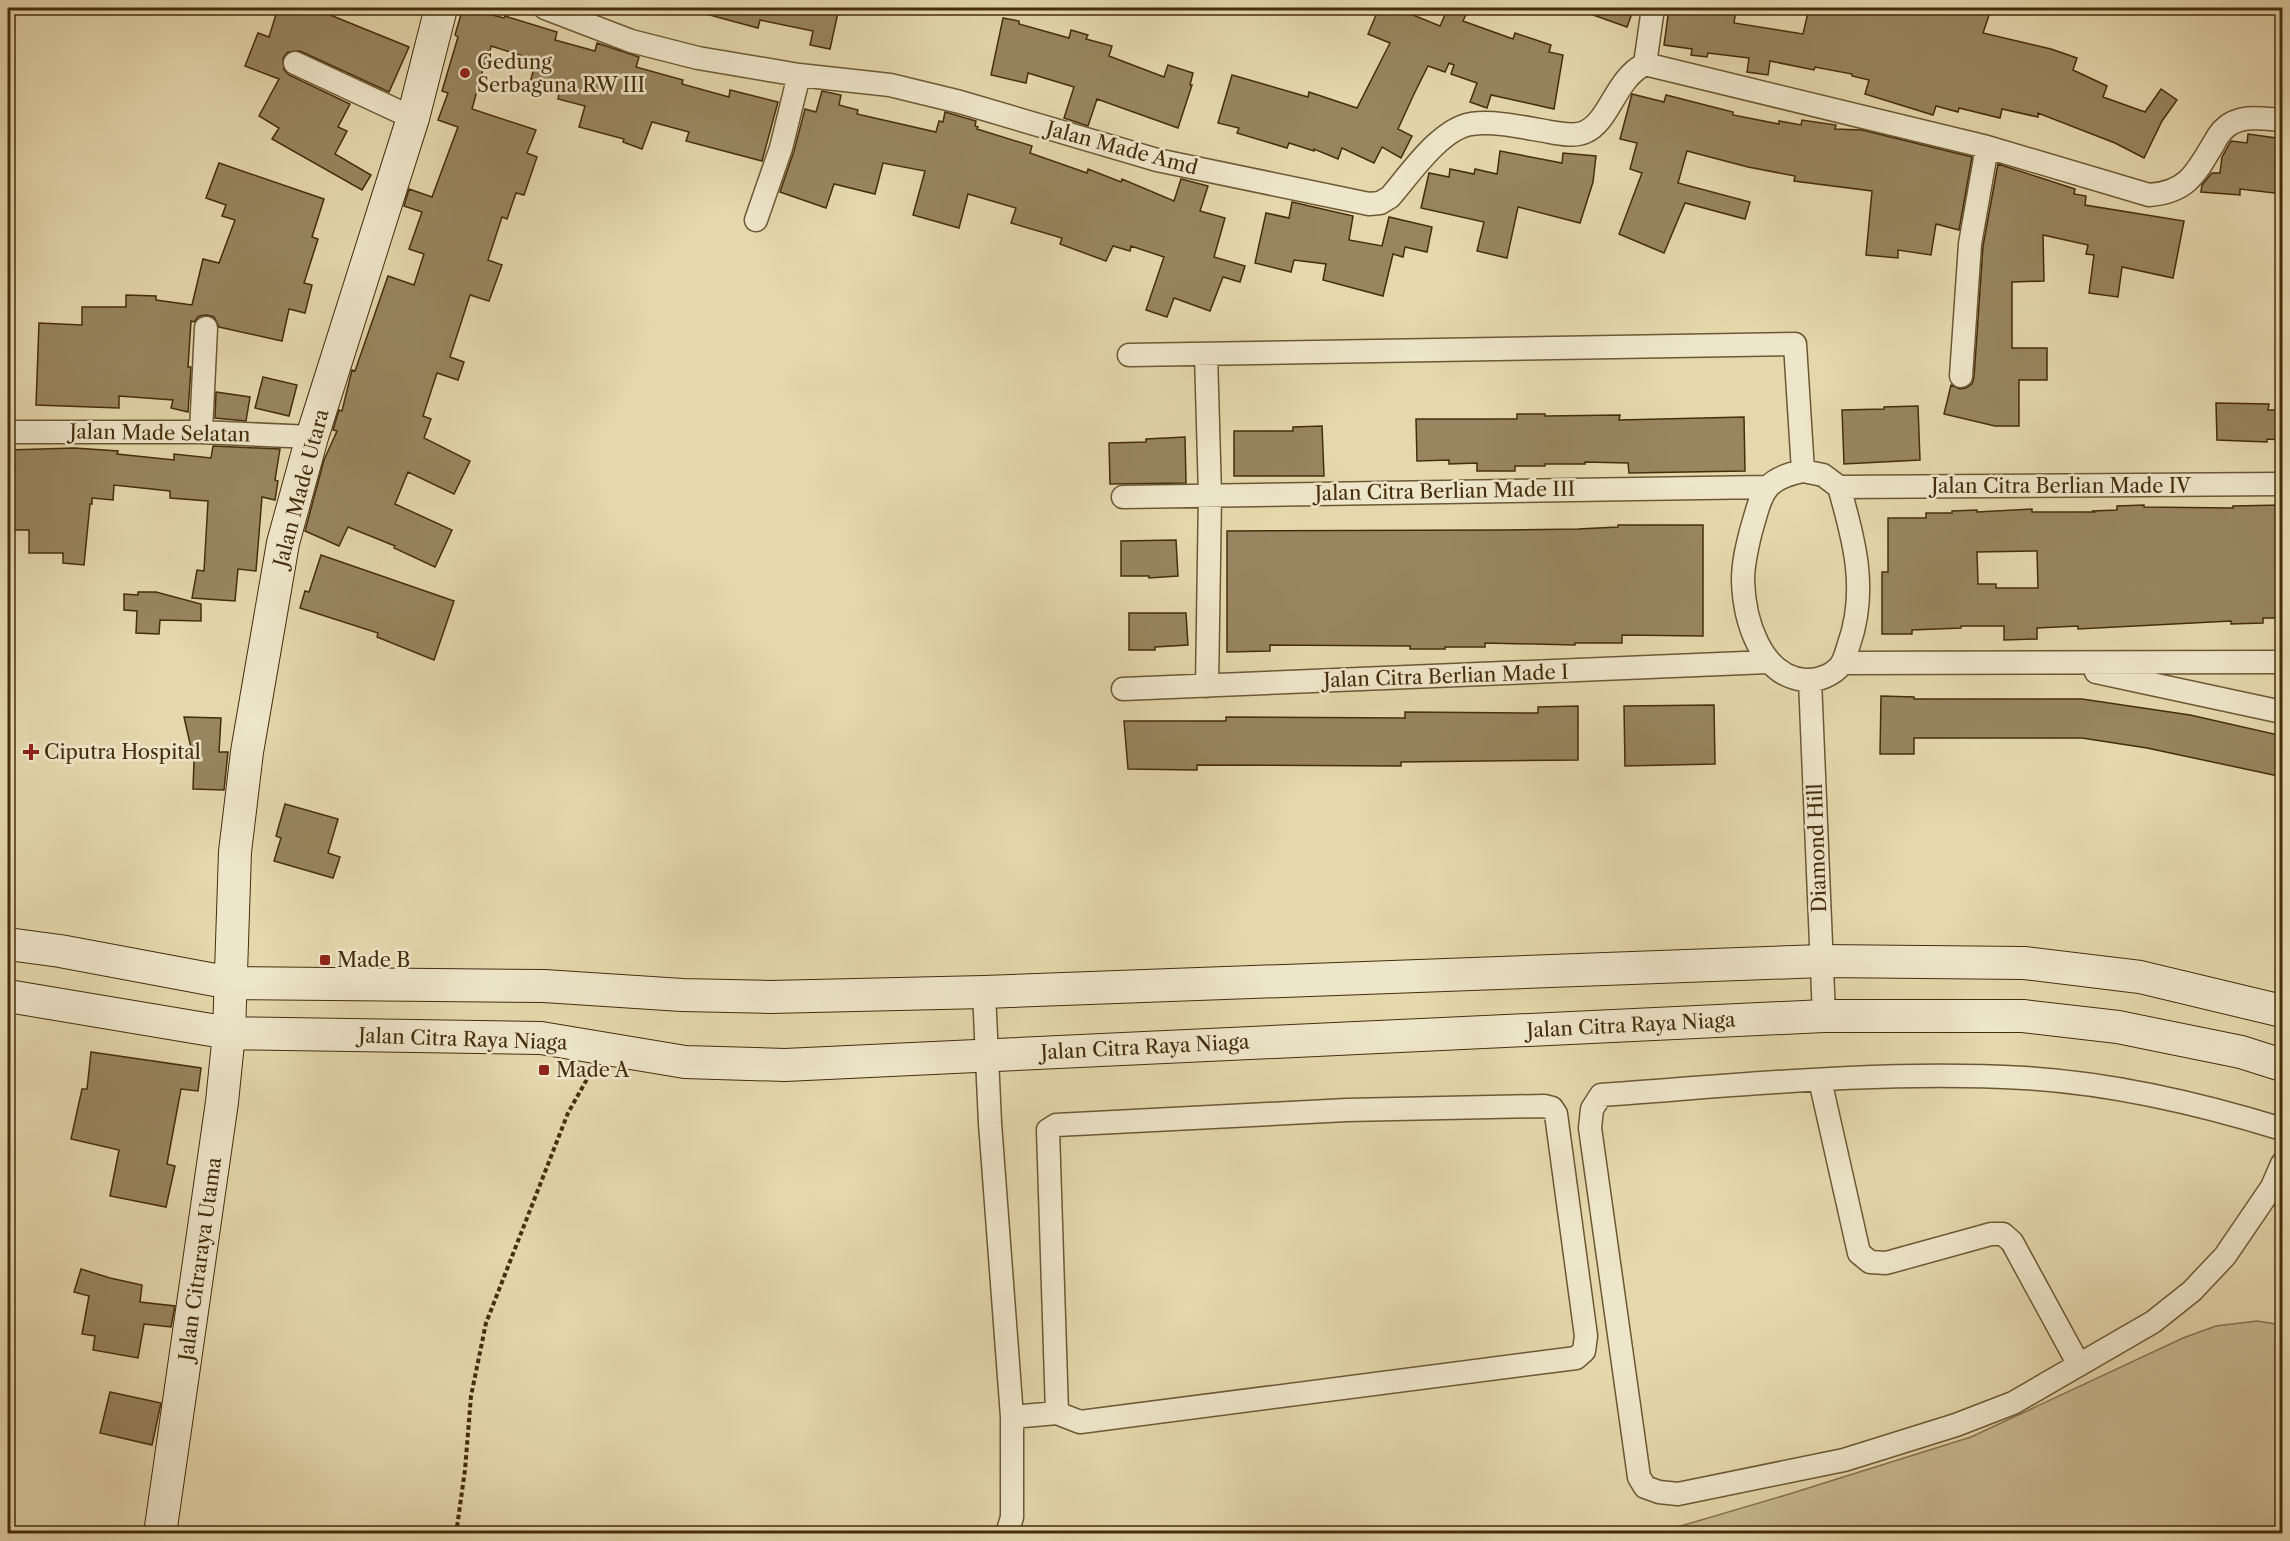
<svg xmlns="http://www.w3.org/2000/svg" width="2290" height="1541" font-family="'Libre Caslon Text',serif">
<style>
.green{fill:#cabb92;stroke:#88744f;stroke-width:1.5}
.building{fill:#988660;stroke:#452d0c;stroke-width:1.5;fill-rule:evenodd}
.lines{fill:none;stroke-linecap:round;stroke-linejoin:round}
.street-casing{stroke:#6d5834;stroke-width:25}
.secondary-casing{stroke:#452d0c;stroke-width:34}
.path{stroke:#452d0c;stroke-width:4;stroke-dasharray:4.5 3;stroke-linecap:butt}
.street{stroke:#eee6ca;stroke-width:22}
.secondary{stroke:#eee6ca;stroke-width:32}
.poi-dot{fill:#8f2418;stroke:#eee6ca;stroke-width:2}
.labels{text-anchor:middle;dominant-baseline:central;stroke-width:5;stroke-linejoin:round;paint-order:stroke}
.poi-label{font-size:20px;fill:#452d0c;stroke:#eee6ca;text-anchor:start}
.street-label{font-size:20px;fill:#452d0c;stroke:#eee6ca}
</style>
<rect width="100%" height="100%" fill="#e5d8ad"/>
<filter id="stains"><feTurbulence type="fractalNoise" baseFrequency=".00333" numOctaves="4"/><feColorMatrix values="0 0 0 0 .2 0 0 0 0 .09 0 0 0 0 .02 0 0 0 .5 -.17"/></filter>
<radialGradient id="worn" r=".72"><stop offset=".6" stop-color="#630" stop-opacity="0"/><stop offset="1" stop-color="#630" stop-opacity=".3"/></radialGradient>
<path class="green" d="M2257 1321 2282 1325V1533H1657L1786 1495 1971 1437 2183 1338 2216 1326Z"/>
<path class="building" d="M278 8H313L409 47 389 92 300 51 288 52 283 58 284 70 289 75 350 104 338 127 347 131 335 154 371 175 362 190 272 139 279 128 259 116 279 79 245 66 258 33 269 37Z
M463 8 504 18 505 16 557 32 555 40 595 51 597 43 639 57 636 67 683 80 682 84 729 97 730 90 778 102 762 161 686 141 689 132 652 122 642 149 623 142 624 139 579 127 585 106 558 99 559 94 529 87 536 60 491 46 490 52 488 51 472 109 536 130 527 153 537 157 524 195 516 193 507 219 502 217 488 260 502 265 489 301 470 295 450 357 464 362 458 380 437 373 423 416 431 419 424 438 470 461 454 494 408 472 395 504 452 530 435 567 394 548 395 546 348 527 339 546 305 531 324 460 337 431 333 430 339 410 342 411 352 370 355 371 388 276 414 285 424 254 409 249 422 212 404 206 409 189 432 197 458 127 438 120 448 93 442 91 458 37 455 35Z
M702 8H839L830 49 810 45 813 31 760 20 758 28 702 13Z
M1379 8H1396L1440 26 1448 8H1469L1463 21 1513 39 1515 33 1551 45 1549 52 1563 55 1554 109 1491 95 1487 108 1470 102 1477 83 1451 74 1454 65 1449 63 1445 72 1428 66 1414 94 1398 129 1412 136 1401 158 1382 147 1374 163 1342 148 1338 159 1314 149V151L1289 143 1287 148 1237 133 1239 128 1218 123 1232 75 1308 97 1309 92 1357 108 1390 43 1368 34Z
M1579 8H1634L1627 27 1579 10Z
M1669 8H1720L1736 10 1734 23 1803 34 1809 8H1974L1990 12 1983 33 2051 49 2077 58 2073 70 2107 86 2103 97 2145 112 2161 89 2177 100 2162 121 2144 158 2115 143 2038 113V117L2002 109 2000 118 1959 108 1958 112 1936 106 1933 115 1865 94 1869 80 1852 76V74L1815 67 1814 70 1770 61 1768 75 1747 72 1749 58 1708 53 1707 57 1691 55 1692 49 1664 45Z
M1003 18 1019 21V24L1069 38 1071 30 1088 35 1086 39 1112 46 1109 56 1164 77 1168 65 1193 73 1190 85H1192L1178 128 1097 99 1088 126 1064 118 1074 87 1028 73 1026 83 991 75Z
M822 91 841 95 839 105 858 110 857 114 936 132 939 121 943 122 945 112 976 121 975 126 978 127 977 129 1032 146 1030 153 1087 173 1088 169 1121 182 1122 179 1174 201 1181 179 1208 186 1200 211 1225 218 1214 257 1245 266 1240 282 1223 277 1210 311 1174 298 1167 317 1146 310 1164 257 1131 246 1130 251 1113 246 1106 261 1060 244 1062 238 1011 223 1016 208 968 194 959 228 913 215 925 171 883 163 875 194 834 184 826 208 780 192 794 151 805 109 816 112Z
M1632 94 1664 102 1666 95 1733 112V115L1779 124V121L1801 125 1802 120 1836 125 1835 129 1862 130 1972 157 1959 230 1936 224 1931 255 1898 250V258L1866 255 1872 191 1794 181 1795 176 1748 167 1687 151 1678 183 1750 202 1745 219 1685 203 1664 253 1619 234 1642 173 1630 169 1637 143 1620 139Z
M2248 134 2283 139V194L2240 189V195L2201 192 2202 185 2212 173H2220L2222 157 2231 141 2247 143Z
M1500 151 1562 163 1563 153 1596 156 1593 182 1580 223 1518 207 1507 258 1477 251 1484 222 1421 208 1429 173 1449 177 1450 169 1474 174 1475 169 1497 174Z
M219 163 324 199 312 237 318 239 304 283 312 285 305 313 289 309 282 341 219 327 214 317 207 315 199 316 194 322 191 321 188 367H191L188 412 171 408 173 400 119 396V408L36 405 39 323 82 325V307H126V295L156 296V300L192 305 203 259 219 263 235 220 222 216 226 205 206 198Z
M1998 164 2075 189 2074 194 2086 196 2085 205 2184 221 2173 278 2122 267 2118 297 2089 293 2094 255 2086 254 2088 245 2043 235 2044 281 2012 282V348H2047V380H2019V426H1995L1944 414 1951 385 1960 389 1966 388 1972 384 1974 377 1983 246Z
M1292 202 1353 216 1349 240 1382 246 1389 217 1432 227 1427 252 1405 247 1403 257 1393 254 1383 296 1323 280 1326 264 1294 260 1291 272 1255 263 1266 213 1289 218Z
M263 377 297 385 289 416 255 408Z
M216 392 250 397 246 421 215 418Z
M2216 403 2269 404 2268 410H2283V440L2267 439V442L2217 440Z
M1918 406 1920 460 1844 464 1842 410 1884 409V407Z
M1517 414H1545V416L1620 415 1619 420 1744 417 1745 471 1629 473 1628 463 1585 462V464H1545V466H1515V471H1477V463L1449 464V460L1417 461 1416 419H1517Z
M1322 426 1324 476H1234V431H1293V427Z
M1185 437 1186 483 1110 484 1109 443 1146 442V439Z
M213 446 280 449 275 480 278 481 275 500 262 497 256 571 238 569 235 601 192 598 197 570 204 571 208 501 170 498V491L114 485 113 500 92 498V504H90L84 565 63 563V553H29V530H8V450L74 448 118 451 117 454 174 460V454L211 458Z
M2144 505V507L2233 508V506L2282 505 2283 618H2263V623L2231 624V621L2078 629V626L2037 628V639L2004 640V626H1961V628L1912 630V634H1882V572H1888V518H1926V513H1952V511L1977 510V512L2032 509V512H2094L2093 511 2117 510V506ZM2037 551 2038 588H1996V584H1978L1977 552Z
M1618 525H1703V636L1622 635V643H1575V645L1485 643V647H1445V649H1410V646L1270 645V651L1227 652V531L1500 530 1578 529 1618 527Z
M1176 540 1178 576 1149 578V576H1121V541Z
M321 555 454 601 434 660 377 637 378 633 300 608 305 591 309 592Z
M138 592H156L201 604V621L160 620 159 634 136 633 137 611 124 610V594L138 595Z
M1129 613H1186L1188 645 1155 647V650H1129Z
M1881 696 1914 697V699H2082L2190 715 2283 736V777L2147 748 2082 738H1914V754H1880Z
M1714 705 1715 764 1625 766 1624 706Z
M1578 706V760L1401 762V766L1197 765V770L1128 769 1124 721H1226V717L1405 718V712L1538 713V707Z
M184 717 221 718 219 752H228L224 790 193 789 194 761Z
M285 804 338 819 328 853 340 857 333 878 274 861 281 838 276 836Z
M91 1052 201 1068 198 1091 181 1089 167 1164 175 1166 166 1207 110 1196 119 1150 71 1139 82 1089H87Z
M81 1269 110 1278 142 1285 140 1302 175 1306 171 1327 144 1324 138 1358 93 1350 95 1336 82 1334 89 1296 74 1292Z
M110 1392 161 1403 152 1445 100 1433Z"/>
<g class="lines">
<defs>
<path id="street" d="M545 8 631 41 698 58 799 75 890 85 960 102 1157 160 1369 204 1380 203 1390 197C1410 174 1440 129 1471 124 1493 121 1517 126 1539 130 1553 132 1572 138 1585 132 1610 121 1615 79 1645 64
M295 63 413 118
M1645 64 1987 147 2149 195C2188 192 2196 173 2214 143 2218 135 2224 127 2232 123 2247 115 2267 119 2282 120
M1645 64 1653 8
M756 220 781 148 799 75
M1206 354 1210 495 1207 686
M1129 355 1795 344 1803 471
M1961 376 1970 244 1987 147
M8 432H201L312 437
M201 432 206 328
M1803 471 1823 475 1839 487C1854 539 1868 590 1849 644 1847 650 1845 659 1841 665 1833 675 1818 681 1805 680 1760 676 1744 619 1743 580 1743 563 1747 547 1751 531 1762 494 1762 479 1803 471Z
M1839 487 2282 484
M1123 497 1766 487
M1842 663 2282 662
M2096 672 2282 712
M1810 680 1824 1016
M1123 689 1768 662
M984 992 990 1123 1012 1417V1517L1007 1534
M1820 1080 1859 1253 1870 1262 1886 1263 1991 1234H2003L2012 1242 2079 1365
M2282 1129C2201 1104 2110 1083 2024 1078 1883 1070 1741 1085 1601 1095L1592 1109 1590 1128 1639 1477 1645 1487 1659 1492 1678 1494 1844 1460 1956 1425 2013 1403 2153 1322 2192 1291 2225 1256 2272 1187 2282 1164
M1012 1417 1057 1413 1080 1422 1576 1358 1584 1351 1586 1336 1556 1114 1552 1108 1544 1106 1347 1110 1056 1125 1048 1130 1057 1413"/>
<path id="secondary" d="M8 944 60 951 231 983 544 986 682 995 770 997 984 992 1822 961 2024 963 2140 977 2282 1011
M8 996 229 1033 541 1038 685 1062 785 1065 1824 1016H2023L2118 1027 2241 1052 2282 1065
M160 1534 222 1102 229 1033 235 852 247 752 283 543 312 437 413 118 441 8"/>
</defs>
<use href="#street" class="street-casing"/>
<use href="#secondary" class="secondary-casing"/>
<path class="path" d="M456 1534 465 1470 471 1396 486 1323 568 1113 591 1072"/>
<use href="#street" class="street"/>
<use href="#secondary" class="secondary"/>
</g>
<g class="poi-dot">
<circle cx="465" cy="73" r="6"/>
<path d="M28 743h6v6h6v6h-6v6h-6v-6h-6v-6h6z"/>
<rect x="319" y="954" width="12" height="12" rx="3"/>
<rect x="538" y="1064" width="12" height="12" rx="3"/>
</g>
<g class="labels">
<g class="poi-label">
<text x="477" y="62">Gedung<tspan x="477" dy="23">Serbaguna RW III</tspan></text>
<text x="44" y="752">Ciputra Hospital</text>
<text x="337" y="960">Made B</text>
<text x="556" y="1070">Made A</text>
</g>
<g class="street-label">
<text transform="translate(1122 148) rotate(15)">Jalan Made Amd</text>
<text transform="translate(160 433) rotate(1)">Jalan Made Selatan</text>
<text x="2061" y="486">Jalan Citra Berlian Made IV</text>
<text transform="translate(301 488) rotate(-75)">Jalan Made Utara</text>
<text transform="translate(1445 491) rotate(-1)">Jalan Citra Berlian Made III</text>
<text transform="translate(1446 676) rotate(-2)">Jalan Citra Berlian Made I</text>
<text transform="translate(1817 848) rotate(-92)">Diamond Hill</text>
<text transform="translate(1631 1025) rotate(-3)">Jalan Citra Raya Niaga</text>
<text transform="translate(463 1039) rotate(2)">Jalan Citra Raya Niaga</text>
<text transform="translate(1145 1047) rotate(-3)">Jalan Citra Raya Niaga</text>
<text transform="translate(200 1259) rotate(-82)">Jalan Citraraya Utama</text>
</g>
</g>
<rect width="2290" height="1541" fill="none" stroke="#e5d8ad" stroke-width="30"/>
<rect x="9" y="9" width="2272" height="1523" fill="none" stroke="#452d0c" stroke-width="3"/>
<rect x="15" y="15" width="2260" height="1511" fill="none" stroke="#452d0c" stroke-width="1.5"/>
<rect width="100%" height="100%" filter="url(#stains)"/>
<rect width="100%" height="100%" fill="url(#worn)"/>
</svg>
